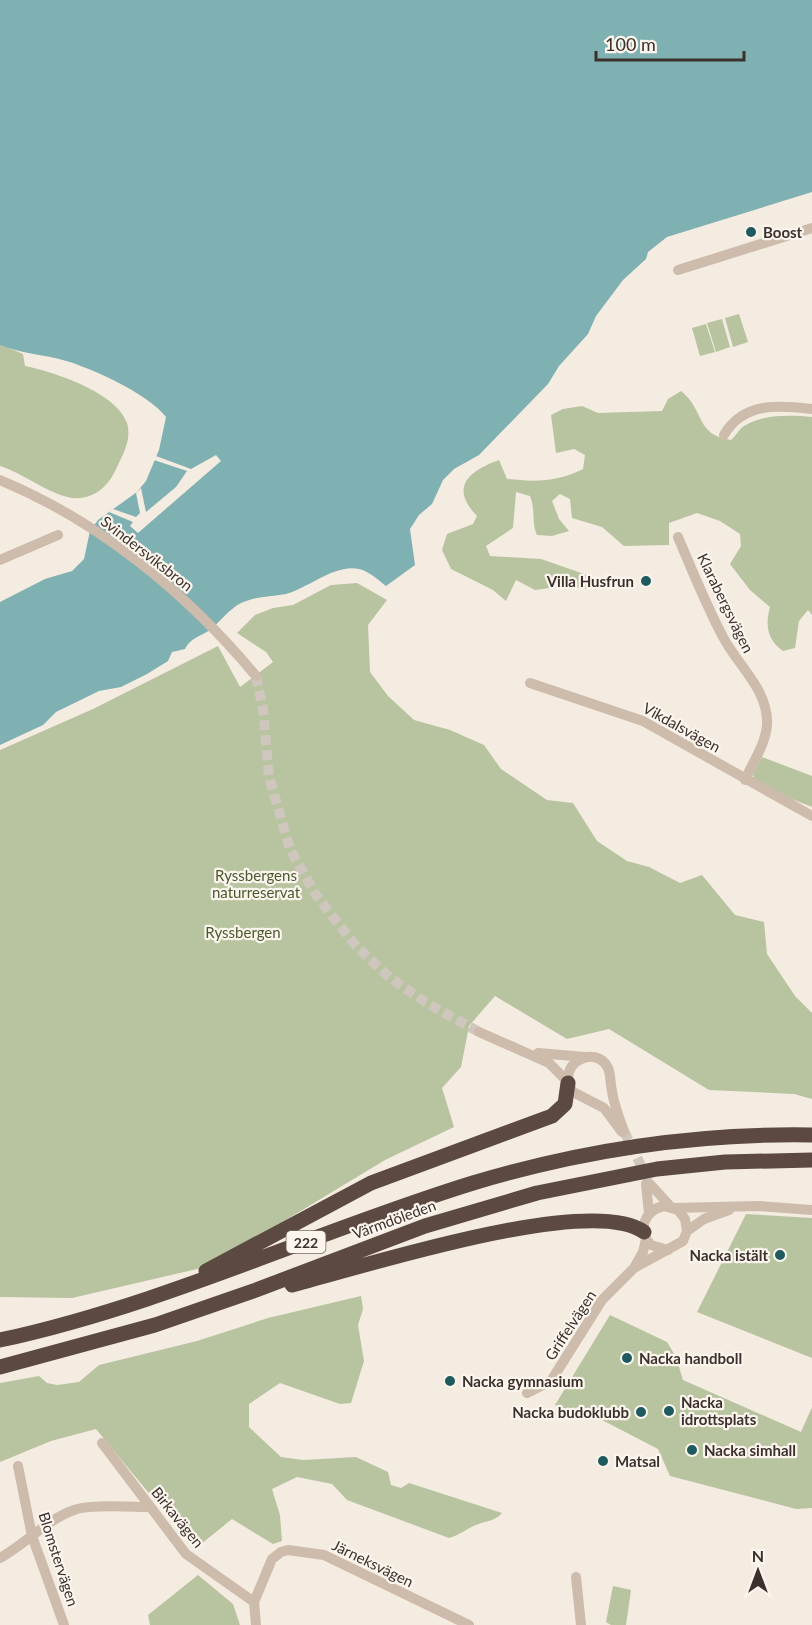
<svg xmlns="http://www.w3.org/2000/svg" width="812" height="1625" font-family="Lato,sans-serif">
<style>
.green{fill:#b8c4a0}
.water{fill:#7fb0b2}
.pier{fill:#f4ebe1}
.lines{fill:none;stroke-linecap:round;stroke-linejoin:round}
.minor-tunnel{stroke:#cfc6bd;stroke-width:10;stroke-dasharray:10 5;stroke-linecap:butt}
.minor{stroke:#cdbbac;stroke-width:10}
.highway{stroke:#5c4a42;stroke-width:15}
.poi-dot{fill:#1f5a5e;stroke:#fbf5ee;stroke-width:2}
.labels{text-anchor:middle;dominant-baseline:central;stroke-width:4.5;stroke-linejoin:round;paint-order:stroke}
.shield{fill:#fbf5ee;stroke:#756b66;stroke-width:1.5}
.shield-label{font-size:14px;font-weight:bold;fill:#3b302b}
.poi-label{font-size:15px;font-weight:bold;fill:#3b302b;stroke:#fbf5ee;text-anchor:start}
.street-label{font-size:15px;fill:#3b302b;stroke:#fbf5ee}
.park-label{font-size:15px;fill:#4a5a2e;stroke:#fbf5ee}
</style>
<rect width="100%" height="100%" fill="#f4ebe1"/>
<path class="green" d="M739 314 748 342 733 347 725 318Z
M722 319 730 347 716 352 707 323Z
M706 324 715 352 700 356 692 328Z
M0 344 23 354 25 366C54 372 116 392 127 423 132 439 123 454 117 467 110 483 99 496 80 498 57 501 24 473 0 466Z
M681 391C705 410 695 435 731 440 736 436 739 429 744 426 763 414 790 415 812 417V615L808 610 799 621 795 648 783 651C767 640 765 625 770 607L750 590 730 564 741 546 740 534 720 521 697 513 669 523V545L624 546 602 527 572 518 570 499 560 494 552 501 559 519 569 531 552 536 537 535C531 522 536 511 530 496L516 492 513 528 486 546 490 556 541 559 587 575 588 589 566 586 535 590 516 580 506 601 493 590 451 569 442 550 447 534 473 524 477 516C449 487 469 471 499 460L507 479C535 482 558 482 583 469L585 455 574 449 556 453 551 415 563 409 582 406 598 413 662 411 668 399Z
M357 583 387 600 368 625 370 672 388 696 414 720 450 730 484 745 501 769 547 800 573 803 597 841 627 861 649 867 680 883 702 875 735 915 764 922 767 954 795 996 812 1013V1099L794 1094 709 1090 609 1029 567 1039 495 996 469 1026 461 1067 442 1088 454 1127 385 1160 210 1266 72 1298 0 1297V750L93 709 218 646 240 687 273 662 266 652 237 633 255 615 273 608 293 605 331 585Z
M762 757 812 776V807L784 796 754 779 753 774Z
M746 1214 812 1218V1358L697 1312Z
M361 1296 363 1309 358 1325 364 1361 351 1403 340 1404 280 1383 249 1404V1427L281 1457 303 1460 356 1457 388 1472 391 1485 401 1488 409 1483 502 1513C494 1522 487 1520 476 1525 466 1529 460 1535 449 1538L347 1500 332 1484 297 1477 272 1489 280 1515 282 1541 273 1544 232 1519 195 1549 96 1429 51 1441 0 1462V1383L39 1376 47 1383 57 1385 79 1382 99 1365 197 1341 268 1318Z
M610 1315 667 1342 676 1357 683 1380 801 1432 812 1407V1508L796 1509 670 1476 658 1449 577 1407 573 1415 555 1405Z
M198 1575 233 1604 240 1625H150L148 1615Z
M613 1586 631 1590 626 1625H611L606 1622Z"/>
<path class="water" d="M0 0H812V192L667 237 648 252 646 259 623 280 596 316 588 334 559 366 548 384 479 455 454 469 443 480 432 504 419 515 410 529 415 565 386 586C378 580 369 571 359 569 334 564 309 588 286 594 270 597 256 596 241 603 229 609 220 622 210 630 201 636 190 638 185 649L172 652 168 661 147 674 121 687 99 691 56 712 43 725 0 745V602L45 579 72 571 84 559 90 531 98 520 137 492 146 481 159 450 166 417C148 393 84 364 55 358 35 354 19 352 0 345Z"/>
<path class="pier" d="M216 455 221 461 138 533 130 526 133 522 109 512 113 509 136 517 140 513 136 493 141 488 146 512 176 487 187 471 154 460 156 456 191 469Z"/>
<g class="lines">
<path class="minor-tunnel" d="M256 676 263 709 269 777 290 849 316 895 356 946 389 977 425 1002 479 1032
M624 1131 650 1184"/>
<path class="minor" d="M678 270 812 228
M724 435C743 402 778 405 812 409
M0 480C99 521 187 593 256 676
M678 537C692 570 706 605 723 637 738 666 769 690 767 725 766 743 752 764 745 780
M0 560 58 535
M530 683 643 721 812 816
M479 1032 549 1063 568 1082
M538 1053 585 1057
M622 1132 604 1108 573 1092C554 1064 596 1043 608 1068 611 1075 610 1083 612 1091 614 1105 619 1118 624 1131
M646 1184 649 1214
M650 1184 671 1207
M673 1208 759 1206 812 1210
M687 1231 704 1219 729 1210
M634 1268 643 1252 646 1239
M527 1393 551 1381 602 1300 634 1268 683 1241 687 1231 685 1219 678 1210 664 1206C644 1210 637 1231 651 1245L668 1250
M102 1443 186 1554 254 1602
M18 1466 32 1536 64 1625
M0 1558C26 1544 46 1520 74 1510 89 1504 131 1507 149 1507
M576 1577 581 1625
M256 1625 254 1602 272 1559 281 1552 288 1550 324 1555 469 1625"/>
<path class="highway" d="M206 1271 371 1183 552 1116 565 1104 568 1083
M292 1285C359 1268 589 1193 644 1232
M0 1340C163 1305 314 1232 473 1183 583 1150 697 1133 812 1135
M0 1367 155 1325 256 1290 425 1226 537 1193 657 1169 725 1162 812 1160"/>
</g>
<g class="poi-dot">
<circle cx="751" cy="232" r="6"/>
<circle cx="646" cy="581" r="6"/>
<circle cx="780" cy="1255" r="6"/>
<circle cx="627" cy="1358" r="6"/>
<circle cx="450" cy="1381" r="6"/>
<circle cx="669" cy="1411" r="6"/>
<circle cx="641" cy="1412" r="6"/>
<circle cx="692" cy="1450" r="6"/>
<circle cx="603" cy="1461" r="6"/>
</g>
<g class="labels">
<rect class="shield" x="286.5" y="1231" width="39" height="22" rx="4.5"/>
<g class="shield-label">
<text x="306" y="1242">222</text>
</g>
<g class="poi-label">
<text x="763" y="232">Boost</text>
<text x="634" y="581" text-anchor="end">Villa Husfrun</text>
<text x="768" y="1255" text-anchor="end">Nacka istält</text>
<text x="639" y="1358">Nacka handboll</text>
<text x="462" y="1381">Nacka gymnasium</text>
<text x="681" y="1402">Nacka<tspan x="681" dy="17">idrottsplats</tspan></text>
<text x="629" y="1412" text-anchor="end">Nacka budoklubb</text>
<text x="704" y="1450">Nacka simhall</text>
<text x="615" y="1461">Matsal</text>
</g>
<g class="street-label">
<text transform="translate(147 553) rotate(38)">Svindersviksbron</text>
<text transform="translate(726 603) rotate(64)">Klarabergsvägen</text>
<text transform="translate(682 727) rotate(29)">Vikdalsvägen</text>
<text transform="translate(394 1219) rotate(-20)">Värmdöleden</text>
<text transform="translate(570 1325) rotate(-57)">Griffelvägen</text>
<text transform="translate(178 1517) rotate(51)">Birkavägen</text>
<text transform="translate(59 1559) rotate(72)">Blomstervägen</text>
<text transform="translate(373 1563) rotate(26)">Järneksvägen</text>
</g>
<g class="park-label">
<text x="256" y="875">Ryssbergens<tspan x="256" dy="17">naturreservat</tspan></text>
<text x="243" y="932">Ryssbergen</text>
</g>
</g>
<g transform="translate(758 1571)" stroke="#fbf5ee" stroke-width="4.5" paint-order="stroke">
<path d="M0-4.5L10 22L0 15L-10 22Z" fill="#3b302b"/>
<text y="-9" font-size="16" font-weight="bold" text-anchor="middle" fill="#3b302b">N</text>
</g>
<path d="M596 51v9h148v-9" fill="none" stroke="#3b302b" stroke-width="3"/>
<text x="605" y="51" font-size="18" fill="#3b302b" stroke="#fbf5ee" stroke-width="4.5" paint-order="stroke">100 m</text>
</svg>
